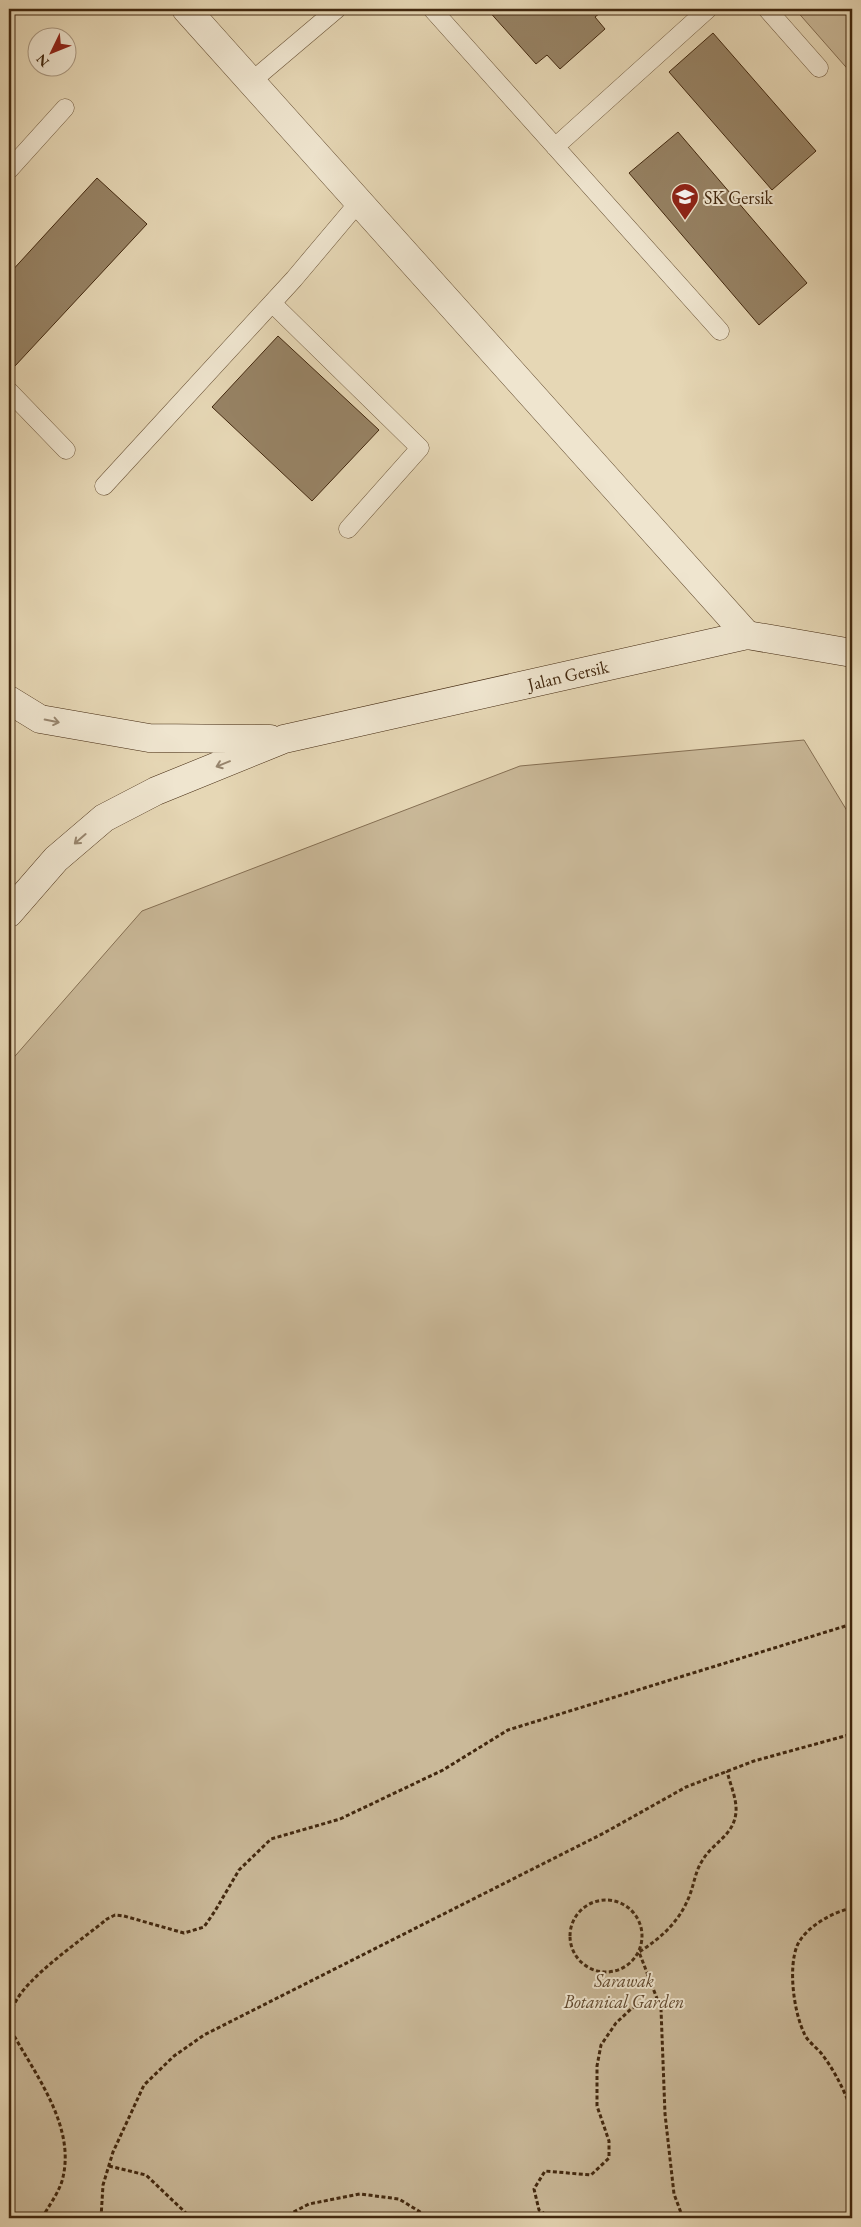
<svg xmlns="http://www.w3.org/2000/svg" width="861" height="2227" font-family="'EB Garamond',serif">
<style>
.green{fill:#cab999;stroke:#867054}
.building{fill:#978365;stroke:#42280f}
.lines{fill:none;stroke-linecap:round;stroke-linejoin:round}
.lane-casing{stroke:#6b5438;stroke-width:19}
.street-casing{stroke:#6b5438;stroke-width:29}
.secondary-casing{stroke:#42280f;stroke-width:29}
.path{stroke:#42280f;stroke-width:3;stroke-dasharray:4 2.5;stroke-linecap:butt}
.lane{stroke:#efe5cf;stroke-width:18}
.street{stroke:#efe5cf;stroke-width:28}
.secondary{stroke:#efe5cf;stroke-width:28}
.oneway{stroke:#98866f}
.labels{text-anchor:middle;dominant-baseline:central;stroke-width:4;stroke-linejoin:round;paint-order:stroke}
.poi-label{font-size:18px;fill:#42280f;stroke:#efe5cf;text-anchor:start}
.street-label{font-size:18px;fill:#42280f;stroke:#efe5cf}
.park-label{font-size:18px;font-style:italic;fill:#5d452b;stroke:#efe5cf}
</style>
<rect width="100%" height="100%" fill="#e6d7b5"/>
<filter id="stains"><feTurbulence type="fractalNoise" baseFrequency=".004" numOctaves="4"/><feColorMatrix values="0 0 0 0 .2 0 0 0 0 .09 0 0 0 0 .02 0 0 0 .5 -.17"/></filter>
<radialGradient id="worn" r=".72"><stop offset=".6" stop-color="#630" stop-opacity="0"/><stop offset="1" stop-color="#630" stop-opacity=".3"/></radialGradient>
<path class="green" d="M795 9H852V74Z
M804 740 852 819V2218H9V1063L142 911 520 766Z"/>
<path class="building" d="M487 9H605L595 17 605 29 560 69 547 55 536 64Z
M713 33 816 151 772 190 669 72Z
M678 132 807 283 759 325 629 173Z
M97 178 147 224 15 366 9 360V274Z
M278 336 379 430 312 501 212 407Z"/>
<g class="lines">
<defs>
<path id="lane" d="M432 9 720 331
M767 9 819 68
M252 81 337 9
M555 147 708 9
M9 170 65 108
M272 303 420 448 348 529
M9 391 66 450
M104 486 294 279 358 203"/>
<path id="street" d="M186 9 747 635"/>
<path id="secondary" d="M9 700 40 719 149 738 270 739
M9 913 56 859 104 818 156 791 284 739 747 635 852 653"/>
</defs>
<use href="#lane" class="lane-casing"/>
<use href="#street" class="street-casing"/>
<use href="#secondary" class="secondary-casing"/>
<path class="path" d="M570 1936a36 36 0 1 1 72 0a36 36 0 1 1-72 0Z
M852 1908C833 1912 805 1927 797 1946 788 1969 794 2012 804 2033 807 2041 816 2047 821 2053 835 2071 844 2090 852 2111
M109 2166 146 2175 188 2215 196 2218
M42 2218C48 2207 58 2194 62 2181 77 2128 36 2076 12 2032 10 2022 10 2014 14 2005 25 1978 83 1939 107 1919L115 1915 124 1916 184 1933 204 1927 215 1911 239 1870 271 1839 340 1819 443 1770 508 1730 852 1624
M101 2218 103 2185 113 2152 144 2085 174 2056 204 2035 604 1833 686 1787 754 1761 852 1734
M282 2218 309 2204 360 2194 399 2199 430 2218
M551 2218 539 2210 534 2189 545 2171 591 2175 609 2158V2141L597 2106V2066L601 2045 616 2023 632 2008 657 2000
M683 2218 674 2194 665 2114 661 2009 639 1952C661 1938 679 1922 689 1897 694 1885 695 1872 702 1861 712 1843 734 1836 736 1812 737 1799 730 1784 727 1771"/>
<use href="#lane" class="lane"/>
<use href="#street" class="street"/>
<use href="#secondary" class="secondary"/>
</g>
<defs><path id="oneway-shaft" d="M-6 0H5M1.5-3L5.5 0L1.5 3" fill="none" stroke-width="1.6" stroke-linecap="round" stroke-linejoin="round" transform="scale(1.25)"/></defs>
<g class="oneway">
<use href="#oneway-shaft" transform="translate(52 721) rotate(11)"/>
<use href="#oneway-shaft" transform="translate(223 764) rotate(158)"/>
<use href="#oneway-shaft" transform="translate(80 839) rotate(139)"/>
</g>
<defs>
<symbol id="school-pin" viewBox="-11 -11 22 30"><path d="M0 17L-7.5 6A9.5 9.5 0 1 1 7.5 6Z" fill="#8f2418" stroke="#efe5cf"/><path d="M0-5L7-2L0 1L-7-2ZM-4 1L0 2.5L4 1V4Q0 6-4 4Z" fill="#fff"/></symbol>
</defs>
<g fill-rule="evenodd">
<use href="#school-pin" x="669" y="181" width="32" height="43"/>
</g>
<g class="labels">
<g class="poi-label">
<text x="704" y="197">SK Gersik</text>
</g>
<g class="street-label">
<text transform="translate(568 675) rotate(-13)">Jalan Gersik</text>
</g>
<g class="park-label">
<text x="624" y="1980">Sarawak<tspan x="624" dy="21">Botanical Garden</tspan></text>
</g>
</g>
<rect width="861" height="2227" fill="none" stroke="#e6d7b5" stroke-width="30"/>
<rect x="10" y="10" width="841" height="2207" fill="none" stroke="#42280f" stroke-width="2.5"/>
<rect x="15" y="15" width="831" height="2197" fill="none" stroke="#42280f"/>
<g transform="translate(52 52) rotate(227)"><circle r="24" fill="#efe5cf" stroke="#aa9982"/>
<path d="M0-4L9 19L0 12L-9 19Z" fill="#8f2418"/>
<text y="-8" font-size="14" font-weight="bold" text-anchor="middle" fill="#42280f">N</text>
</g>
<rect width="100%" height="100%" filter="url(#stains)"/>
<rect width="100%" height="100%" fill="url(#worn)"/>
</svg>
